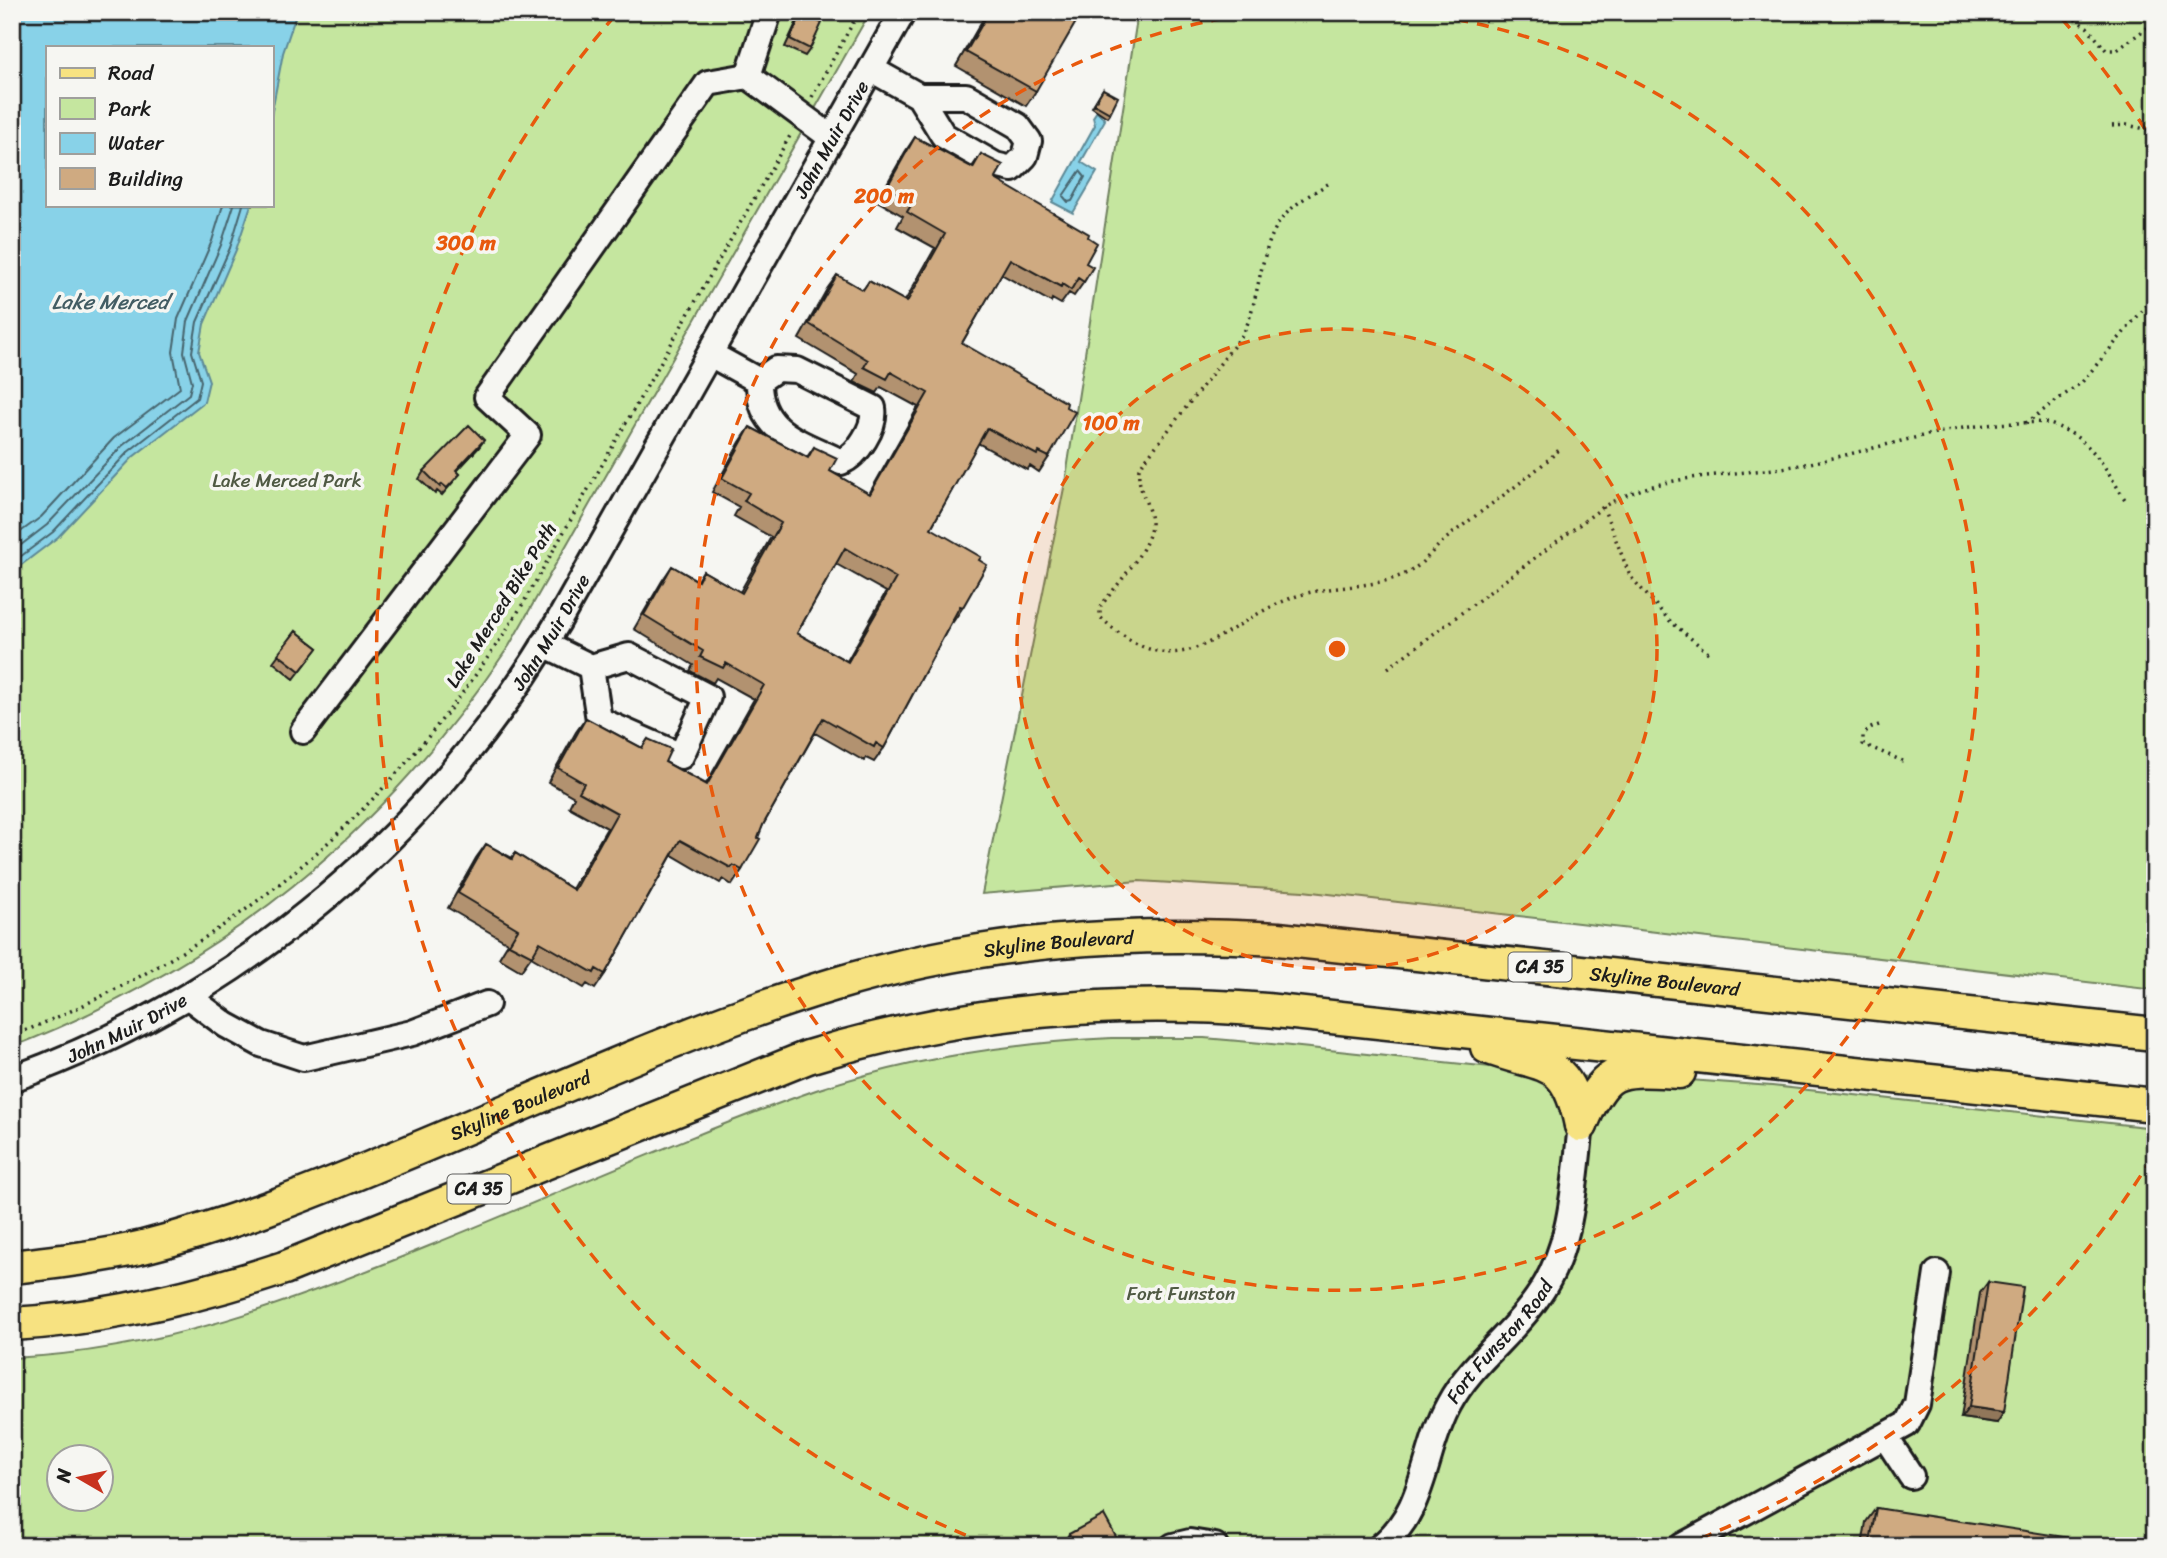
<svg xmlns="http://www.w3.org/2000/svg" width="2167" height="1558" font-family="Sriracha,sans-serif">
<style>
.green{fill:#c5e69f;stroke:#70815e;stroke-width:2;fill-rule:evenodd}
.water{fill:#88d2e8;stroke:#5d8996;stroke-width:2}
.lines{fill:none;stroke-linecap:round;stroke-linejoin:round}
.shore{stroke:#47656e;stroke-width:2}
.minor-casing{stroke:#1c1c1c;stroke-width:30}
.major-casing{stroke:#1c1c1c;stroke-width:37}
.path{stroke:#1c1c1c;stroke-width:3.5;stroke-dasharray:2 5;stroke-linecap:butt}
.minor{stroke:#f6f6f2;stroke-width:24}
.major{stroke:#f7e281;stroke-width:32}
.wall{fill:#b2926f;stroke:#1c1c1c;stroke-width:2;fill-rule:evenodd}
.shaded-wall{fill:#91775a;stroke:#1c1c1c;stroke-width:2}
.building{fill:#cfaa81;stroke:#1c1c1c;stroke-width:2;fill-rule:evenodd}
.ring{fill:none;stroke:#e8590c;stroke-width:3.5;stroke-dasharray:12 9}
.labels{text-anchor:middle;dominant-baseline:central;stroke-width:7;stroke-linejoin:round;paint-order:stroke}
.shield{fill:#f6f6f2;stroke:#5d5d5c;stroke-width:2}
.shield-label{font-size:18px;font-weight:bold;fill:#1c1c1c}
.street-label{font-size:19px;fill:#1c1c1c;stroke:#f6f6f2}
.park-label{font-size:19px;fill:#4f5943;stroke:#f6f6f2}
.water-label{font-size:21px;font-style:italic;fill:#425c63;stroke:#f6f6f2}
.centre{fill:#e8590c;stroke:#f6f6f2;stroke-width:3.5}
.ring-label{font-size:21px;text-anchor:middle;font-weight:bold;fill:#e8590c;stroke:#f6f6f2;stroke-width:7;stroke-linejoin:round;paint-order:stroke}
</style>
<rect width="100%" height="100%" fill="#f6f6f2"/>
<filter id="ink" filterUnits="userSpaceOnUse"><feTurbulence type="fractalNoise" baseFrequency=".0143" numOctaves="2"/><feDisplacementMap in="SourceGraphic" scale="14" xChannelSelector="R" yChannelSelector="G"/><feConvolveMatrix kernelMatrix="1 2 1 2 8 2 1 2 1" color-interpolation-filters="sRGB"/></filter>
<g filter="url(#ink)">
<path class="green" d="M12 12H870L509 646C383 834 223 965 12 1047ZM47 47H271V205H47Z
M1138 12H2155V990L1303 891 1139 881 982 894 1065 483Z
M1112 1038H1204L1262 1043 1635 1082 1648 1077 1772 1086 2155 1128V1546H12V1358C162 1351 292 1302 429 1246 558 1194 685 1136 816 1090 912 1058 1012 1043 1112 1038ZM60 1456H102V1498H60Z"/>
<path class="water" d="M12 12H297L283 53 271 116V47H47V205H251L236 250 204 324 199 352 209 381 204 402 133 457 58 537 12 572Z
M1097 111 1105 120 1081 162 1097 172 1073 213 1052 202 1095 125 1093 117Z"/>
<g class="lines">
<path class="shore" d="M1080 171 1085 177 1072 201 1068 202 1063 196Z
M12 538 41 517 114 438 180 388 173 352 178 319 212 241 223 205
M12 552 47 525 122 446 189 394 192 382 184 352 188 321 221 245 234 205
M12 563 53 532 128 452 197 398 201 381 192 352 197 322 230 248 243 205"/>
<defs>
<g id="minor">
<path d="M871 69 919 96 943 135 995 165 1012 169 1025 156 1029 141 1018 126 966 96H919"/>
<path d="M748 76 769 12"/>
<path d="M710 354 759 381"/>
<path d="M776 369 797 370 873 408C876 427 858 455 841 462 801 442 758 433 759 381Z"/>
<path d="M544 644 591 667 599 720 681 756 708 697 629 656 591 667"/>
<path d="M303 731 528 435 487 397 708 83 748 76 832 138"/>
<path d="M189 997 226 1025 261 1044 304 1058 412 1033 487 1004"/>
<path id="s1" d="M12 1079C244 995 433 833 558 622L903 12"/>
<path d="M1886 1438 1911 1476"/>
<path d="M1173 1546 1190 1542 1215 1546"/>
<path id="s2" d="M1381 1546C1426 1510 1423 1451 1449 1404 1471 1363 1511 1336 1537 1298 1573 1248 1574 1184 1581 1125"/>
<path d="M1682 1546 1907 1424 1917 1404 1937 1273"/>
</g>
<g id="major">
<path d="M1487 1047C1544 1069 1566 1054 1581 1125"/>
<path d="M1581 1125C1606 1065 1618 1069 1679 1072"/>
<path id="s3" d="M12 1267C56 1262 100 1257 143 1247 227 1226 308 1194 387 1161 534 1101 680 1031 832 985 978 940 1125 930 1278 939L2155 1034"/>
<path d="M12 1324C105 1319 196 1297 284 1268L808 1057C958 1011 1109 997 1266 1010L2155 1105"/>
</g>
</defs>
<use href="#minor" class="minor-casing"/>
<use href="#major" class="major-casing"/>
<path class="path" d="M2063 12 2087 27 2106 50H2117L2155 22
M812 97 859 12
M2112 126 2127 125 2155 131
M1328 184C1311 194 1293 204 1281 220 1259 249 1260 300 1243 334L1139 468C1137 491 1149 501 1151 522 1153 546 1114 588 1100 607V617C1184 695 1216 625 1294 597 1330 584 1372 590 1407 573 1423 565 1434 548 1447 538 1485 507 1524 483 1560 449
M2026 423 2082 382 2153 298
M1603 507 1630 576 1669 620 1712 656
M1388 668 1603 507C1665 469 1741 478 1810 463 1879 449 1947 424 2018 423 2028 423 2041 421 2050 424 2092 438 2103 465 2126 501
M1879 725 1868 729 1863 735V744L1905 762
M12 1036C237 947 393 811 521 607L791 134
M389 1546H410"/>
<use href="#minor" class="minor"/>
<use href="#major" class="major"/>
</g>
<path class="wall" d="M731 12H741L736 17Z
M987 12H1059L1036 91 1026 106 956 66Z
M802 13 810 49 805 56 785 47 797 21Z
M1103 89 1110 113 1107 117 1092 107Z
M915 137 972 167 981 154 995 179 1088 237 1084 282 1074 296 1069 293 1061 304 1052 299 1051 302 1001 274 962 343 1049 457 1039 472 1030 466 1027 470 978 443 931 528 963 607 953 622 952 621 884 748 874 762 866 758 864 761 815 733 763 825 742 870 732 885 723 879 720 883 672 855 605 974 595 989 587 984 584 988 531 957 521 971 499 958 508 943 448 908 476 858 486 844 512 858 515 853 572 889 607 828 569 807 574 797 548 782 576 732 586 718 642 748 648 739 665 762 706 784 754 699 716 678 713 683 690 671 693 665 634 629 662 581 672 566 697 580 703 571 740 592 771 537 734 516 739 507 712 492 740 442 750 427 807 457 814 447 830 471 869 494 918 407 881 387 877 393 854 382 858 374 799 339 827 289 837 275 863 290 869 281 905 301 935 248 897 227 903 216 877 201 905 152ZM836 564 886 592 847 661 797 633Z
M484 440 479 447 457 471 460 474 442 495 437 491 435 494 419 479 424 471Z
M296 631 318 648 294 679 273 662Z
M1988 1282 1997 1423 1961 1418 1980 1293Z
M1876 1508 2070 1546H1862L1866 1522Z
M1069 1534 1121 1546H1066L1064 1542Z"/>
<path class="shaded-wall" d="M484 440 479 447 451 477 456 470Z
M1969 1407 2004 1412 1997 1423 1961 1418Z
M1870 1542 1892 1546H1868Z"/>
<path class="building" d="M989 12H1059L1076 22 1036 91 966 52Z
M802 13 822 23 810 49 790 39Z
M1103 89 1118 97 1110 113 1094 104Z
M915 137 973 168 981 154 1003 165 995 179 1089 234 1088 237 1097 243 1086 263 1093 267 1084 282 1078 278 1071 290 1062 284 1061 287 1010 259 962 343 1067 403 1066 407 1075 412 1049 457 1039 452 1037 455 987 428 931 528 981 557 979 560 987 565 963 607 960 606 884 748 876 743 874 747 823 718 763 825 758 838 760 839 742 870 733 865 731 868 680 840 605 974 596 969 594 973 540 942 532 956 509 944 518 929 458 893 486 844 512 859 515 853 574 890 617 813 579 792 584 783 558 768 586 718 642 748 648 739 671 749 665 762 707 785 764 685 726 663 723 668 700 657 703 651 644 615 672 566 698 581 703 571 742 593 781 523 744 501 749 493 722 478 750 427 808 458 814 447 837 458 830 471 870 494 928 393 891 372 887 379 864 367 868 360 809 324 837 275 863 290 869 281 907 302 945 234 907 212 913 202 887 187ZM845 548 896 578 848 662 797 633Z
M469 425 484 440 456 470 460 474 447 488 442 484 440 487 424 471Z
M296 631 318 648 300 671 278 654Z
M1988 1282 2023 1287 2004 1412 1969 1407Z
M1876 1508 2071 1538 2070 1546H1892L1870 1542Z
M1104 1515 1121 1546H1075L1069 1534Z"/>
</g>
<circle cx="1337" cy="649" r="320" fill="#e8590c" fill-opacity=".12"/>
<g class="ring">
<circle cx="1337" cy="649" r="320"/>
<path d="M1415 13A641 641 0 1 1 1259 13"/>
<path d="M2152 1158A961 961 0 0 1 1689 1543M985 1543A961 961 0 0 1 612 19M2062 19A961 961 0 0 1 2152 140"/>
</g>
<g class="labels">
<g class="shield">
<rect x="1508.5" y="952.5" width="63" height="29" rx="5"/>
<rect x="447.5" y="1174.5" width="63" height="29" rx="5"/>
</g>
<g class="shield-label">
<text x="1540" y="967">CA 35</text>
<text x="479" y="1189">CA 35</text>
</g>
<g class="street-label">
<text stroke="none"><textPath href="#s1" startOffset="1281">John Muir Drive</textPath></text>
<text transform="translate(501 605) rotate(-58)">Lake Merced Bike Path</text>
<text stroke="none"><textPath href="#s1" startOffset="714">John Muir Drive</textPath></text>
<text stroke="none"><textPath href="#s3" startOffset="1101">Skyline Boulevard</textPath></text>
<text stroke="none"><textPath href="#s3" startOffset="1710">Skyline Boulevard</textPath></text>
<text stroke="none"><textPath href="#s1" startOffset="126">John Muir Drive</textPath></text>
<text stroke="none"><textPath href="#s3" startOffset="536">Skyline Boulevard</textPath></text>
<text stroke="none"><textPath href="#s2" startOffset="240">Fort Funston Road</textPath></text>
</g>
<g class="park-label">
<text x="287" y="480">Lake Merced Park</text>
<text x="1181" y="1293">Fort Funston</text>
</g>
<g class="water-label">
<text x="110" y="302">Lake Merced</text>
</g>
</g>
<circle cx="1337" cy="649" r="10" class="centre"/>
<g class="ring-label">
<text x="884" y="203">200 m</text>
<text x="466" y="250">300 m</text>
<text x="1111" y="430">100 m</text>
</g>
<rect width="2167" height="1558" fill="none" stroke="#f6f6f2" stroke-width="42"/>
<rect x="21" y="21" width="2125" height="1516" fill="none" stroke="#1c1c1c" stroke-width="2.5" filter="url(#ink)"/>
<rect x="46" y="46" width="228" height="161" fill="#f6f6f2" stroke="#9f9f9c" stroke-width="2"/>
<rect x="60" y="68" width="35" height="10" fill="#f7e281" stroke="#9f9f9c" stroke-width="2"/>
<text x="108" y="80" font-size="21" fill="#1c1c1c">Road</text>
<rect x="60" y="98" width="35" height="21" fill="#c5e69f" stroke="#9f9f9c" stroke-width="2"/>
<text x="108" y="116" font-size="21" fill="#1c1c1c">Park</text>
<rect x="60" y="133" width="35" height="21" fill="#88d2e8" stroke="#9f9f9c" stroke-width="2"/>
<text x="108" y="150" font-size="21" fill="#1c1c1c">Water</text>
<rect x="60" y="168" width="35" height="21" fill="#cfaa81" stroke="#9f9f9c" stroke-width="2"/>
<text x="108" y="186" font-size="21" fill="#1c1c1c">Building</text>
<g transform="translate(80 1478) rotate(279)"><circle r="33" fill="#f6f6f2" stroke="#9f9f9c" stroke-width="2"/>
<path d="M0-5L12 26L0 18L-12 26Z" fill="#c8321e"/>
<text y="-10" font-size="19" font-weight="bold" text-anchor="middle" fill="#1c1c1c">N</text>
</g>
</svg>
